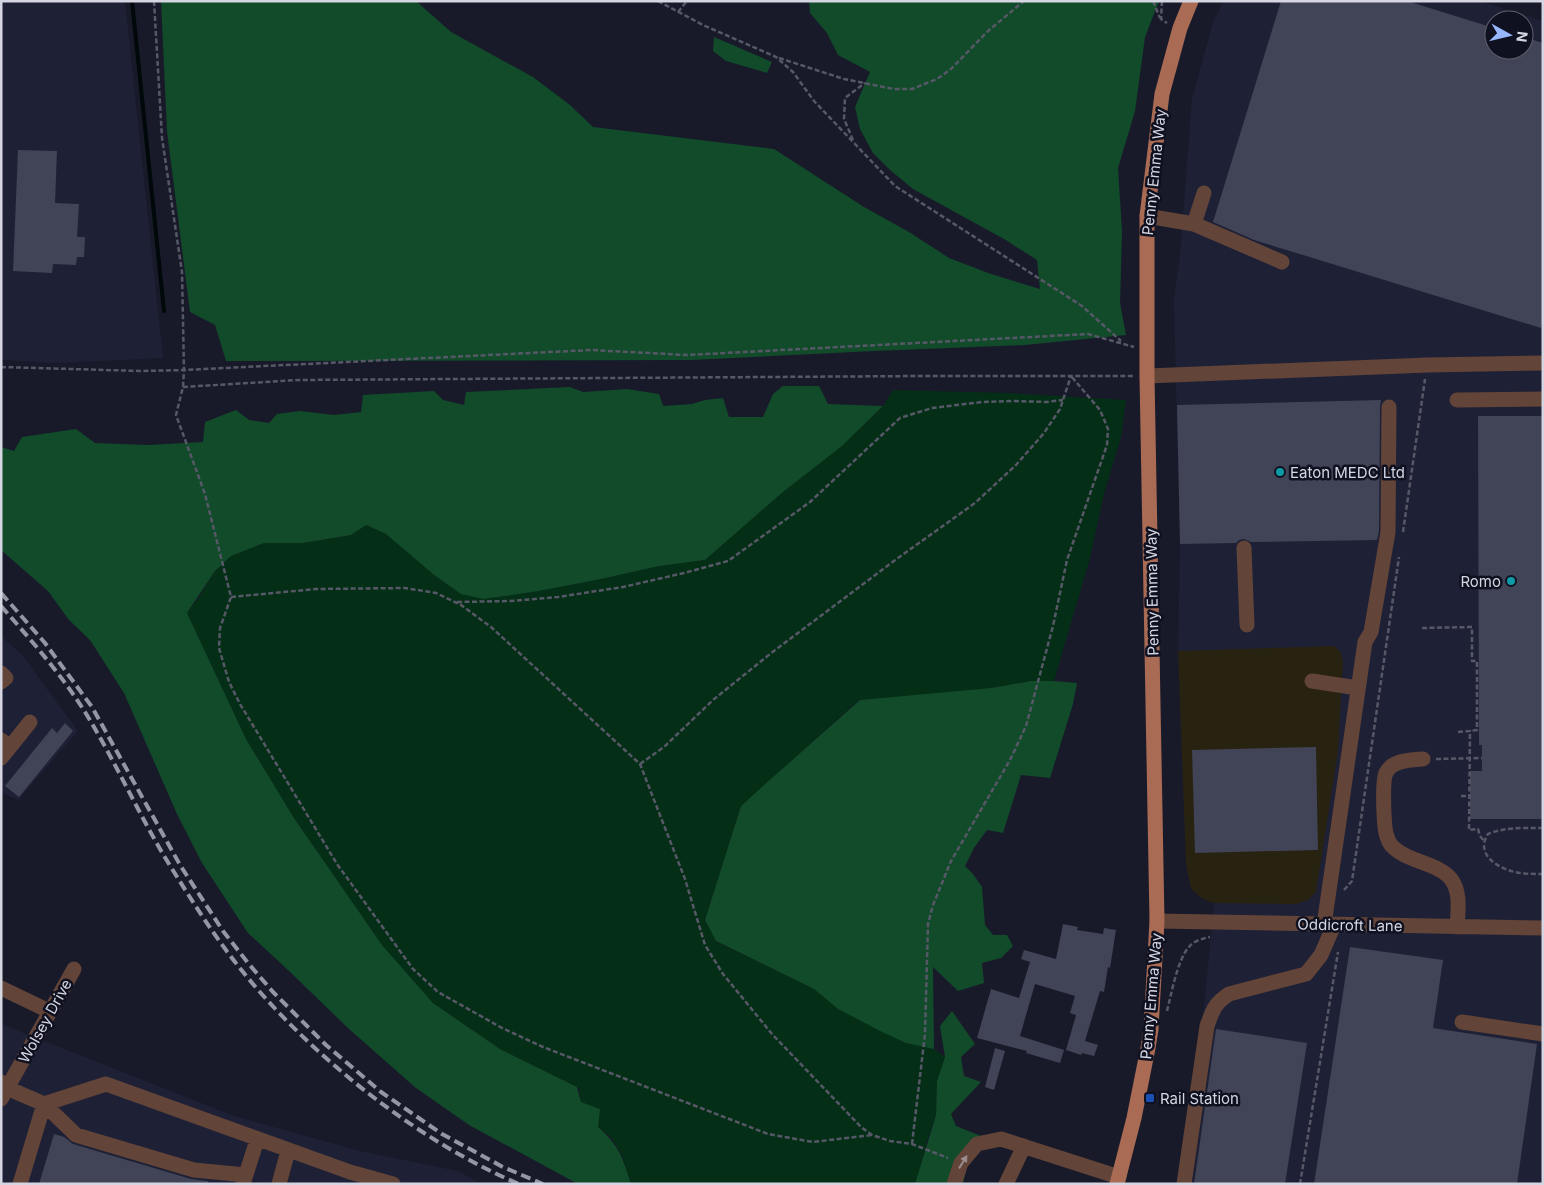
<svg xmlns="http://www.w3.org/2000/svg" width="1544" height="1185" font-family="Inter,sans-serif">
<style>
.built{fill:#1e2036;fill-rule:evenodd}
.education{fill:#282211}
.green{fill:#042e16}
.forest{fill:#114b2a}
.lines{fill:none;stroke-linecap:round;stroke-linejoin:round}
.stream{stroke:#000809;stroke-width:4}
.building{fill:#414356}
.path{stroke:#575867;stroke-width:2.5;stroke-dasharray:5 2.5;stroke-linecap:butt}
.minor{stroke:#624438;stroke-width:15}
.major{stroke:#a96b53;stroke-width:15}
.rail{stroke:#9596a4;stroke-width:4;stroke-dasharray:10 5;stroke-linecap:butt}
.oneway{fill:#9c8d8d}
.culture-dot{fill:#0f9aa8;stroke:#0f1120;stroke-width:2}
.transit-dot{fill:#1a4fb4;stroke:#0f1120;stroke-width:2}
.labels{text-anchor:middle;dominant-baseline:central;stroke-width:5;stroke-linejoin:round;paint-order:stroke}
.street-label{font-size:15px;fill:#d5d6e2;stroke:#0f1120}
.poi-label{font-size:15px;fill:#d5d6e2;stroke:#0f1120;text-anchor:start}
</style>
<rect width="100%" height="100%" fill="#181a2a"/>
<path class="built" d="M1 1H125L163 358 57 363 1 360Z
M1224 1H1479L1543 21V341L1541 356 1542 379 1543 380V1184H1176L1204 1008 1214 903 1203 899 1191 889 1186 864 1178 651 1180 544 1174 300 1180 253 1192 99 1213 22ZM1494 20H1524V50H1494Z
M1 636 23 656 78 731 18 800 1 792Z
M1 1024 234 1116 360 1151 458 1171 481 1184H1Z"/>
<path class="education" d="M1334 646 1340 651 1343 661 1338 751 1316 892 1308 900 1296 904 1214 903 1203 899 1191 889 1186 864 1178 651Z"/>
<path class="green" d="M893 390 1009 393 1126 400 1121 437 1104 494 1090 558 1054 681H1031L991 688 933 694 859 700 741 806 705 920 717 942 814 989 838 1009 906 1043 934 1049 945 1057 937 1081 936 1115 927 1141 917 1181 915 1184H631L622 1155 610 1136 598 1127 581 1102 579 1088 500 1049 433 1003 382 945 294 818 246 739 187 613 197 600 215 571 231 556 264 543H303L351 535 366 525 386 534 434 575 461 594 539 591 601 579 659 566 705 560 783 492 842 446 883 406Z"/>
<path class="forest" d="M161 1H416L451 32 533 77 570 105 593 127 774 149 864 207 909 232 949 258 991 274 1040 289 1037 260 1004 239 913 189 890 170 873 153 860 129 855 107 870 72 838 55 827 33 810 13 809 1H1159L1145 37 1135 111 1118 168 1122 231 1120 303 1126 335 1025 345 874 351 691 360 226 361 215 325 190 312 167 131Z
M714 37 772 62 767 73 726 61 713 51Z
M783 386H819L828 404 883 406 842 446 783 492 705 560 659 566 601 579 539 591 483 599 461 594 434 575 386 534 366 525 351 535 303 543H264L231 556 215 571 187 613 246 739 294 818 382 945 433 1003 500 1049 577 1087 581 1102 600 1109 598 1127C619 1145 623 1158 631 1184H578L469 1125 416 1088 349 1029 288 970 248 933 202 863 177 814 124 693 90 640 69 620 48 591 1 550V447L14 451 22 437 76 429 95 443 148 445 203 442 205 422 236 410 249 420 269 423 277 414 300 411 334 415 361 412 363 395 434 391 443 400 464 405 466 392 570 387 583 392 627 389 659 394 663 406 692 404 705 400 723 398 729 417H763L773 394Z
M1031 681H1054L1077 683 1073 704 1050 778 1021 775 1003 833 987 830 974 848 965 866 973 874 982 887 985 925 993 935H1007L1013 946 1001 958 982 963 984 983 958 991 933 967 934 1049 906 1043 884 1033 838 1009 814 989 716 941 705 920 741 806 764 785 860 700 991 688Z
M952 1011 975 1044 961 1057 964 1076 981 1082 951 1114 956 1126 986 1138 967 1166 963 1184H915L936 1115 937 1081 945 1057 940 1026Z"/>
<g class="lines">
<path class="stream" d="M132 1 164 311"/>
</g>
<path class="building" d="M1281 1H1407L1494 28V50H1524V37L1543 43V322L1541 328 1254 240 1213 222Z
M18 150 57 151 55 203 79 204 77 237H85L84 257H77L76 265 53 264 52 273 13 271Z
M1381 400 1380 407 1379 531 1377 540 1251 542 1244 539 1239 540 1236 543 1180 544 1177 405Z
M1478 416H1543V819H1470V771H1482V745H1479Z
M65 723 73 731 19 797 5 786 52 728 57 733Z
M1316 747 1318 850 1195 853 1192 750Z
M1063 924 1078 927 1077 930 1103 934 1104 928 1116 930 1110 968 1108 967 1104 992 1100 991 1085 1041 1098 1045 1094 1056 1082 1053 1081 1055 1066 1050 1076 1015 1070 1013 1075 996 1035 984 1020 1036 1064 1050 1060 1063 1026 1053 1027 1051 977 1038 991 989 1019 998 1030 962 1021 959 1024 950 1056 959Z
M1350 947 1443 960 1433 1028 1537 1044 1517 1184H1314Z
M1216 1029 1307 1043 1285 1184H1194Z
M995 1048 1005 1051 994 1090 985 1087Z
M54 1134 64 1137 73 1144 191 1179 206 1181H208V1184H39Z"/>
<g class="lines">
<path class="path" d="M154 1 162 138 182 272 184 370 183 387 176 415 205 494 231 597 220 628 219 648 229 682 240 704 337 864 413 969 438 992 502 1028 543 1047 768 1134 813 1142 872 1135
M658 1 703 25 776 57 793 72 814 101 895 186 1082 306 1121 341
M1153 1 1160 18
M1162 1 1161 19 1167 23
M678 12 687 1
M779 58 844 79 894 89H912L937 79 951 69 988 31 1024 1
M853 140 844 119 845 98 865 83
M1 367 141 371 184 370 591 350 687 355 1088 334 1134 347
M183 387 298 380 922 376H1134
M1403 532 1425 379
M231 597 316 589 405 588 436 593 461 605 491 627 640 764 685 879 705 945 723 974 772 1034 861 1127 872 1135 890 1141 912 1144 948 1158
M457 602 511 601 558 597 623 587 684 573 728 561 810 502 900 418 932 408 982 402 1014 401 1046 402 1063 400
M1422 628 1472 627V661H1477V730L1470 731
M1458 732 1470 731 1469 830 1478 829 1480 836 1484 841
M1436 759 1482 758
M640 764 664 747 713 700 770 654 898 558 975 503 1016 465 1044 433 1060 409 1071 376
M1461 796H1469
M1543 828C1525 828 1504 827 1488 834 1475 854 1497 868 1515 872 1524 874 1534 874 1543 874
M1344 890 1352 881 1399 557
M1167 1011C1171 995 1178 958 1189 947 1193 941 1204 938 1210 937
M912 1144 925 1034 928 924 933 905 951 861 1010 760 1026 726 1053 626 1067 560 1107 445 1108 429 1100 410 1071 376
M1300 1184 1338 952"/>
<path class="minor" d="M1147 216 1194 224 1282 262
M1194 224 1204 193
M1147 376 1428 365 1543 363
M1457 400 1543 399
M1244 548 1247 625
M1 673 6 678 1 682
M1312 681 1358 688
M1 740 10 747 1 758
M10 747 30 722
M1423 759C1411 760 1392 760 1386 773 1382 781 1384 818 1385 827 1385 832 1388 841 1391 845 1406 862 1439 863 1451 879 1461 892 1458 911 1457 927
M1157 921 1543 928
M1324 925 1365 642 1371 632 1388 532 1389 407
M1 988 49 1011
M1462 1022 1543 1034
M1 1082 7 1088 44 1104 20 1184
M1 1099 74 969
M246 1175 194 1170 76 1135 44 1104 106 1084 350 1172 393 1184
M243 1184 257 1140
M279 1184 288 1151
M954 1184 961 1163 977 1144 1001 1139 1119 1177
M1006 1184 1024 1146
M1184 1184 1207 1026C1213 1010 1214 1004 1229 994L1306 974 1321 955 1334 925"/>
<path class="major" d="M1117 1184 1134 1118 1148 1048 1151 1029 1157 921 1147 376V216L1162 94 1180 28 1191 1"/>
<path class="rail" d="M1 593 45 643 92 707 180 865 223 931 248 963 273 992 326 1045 381 1092 442 1134 503 1167 543 1184
M1 606C31 640 61 674 85 712 117 764 141 820 174 872 194 904 215 937 239 967 308 1054 417 1141 519 1184"/>
</g>
<defs><path id="oneway-solid" d="M-6-.8H1V-3.2L6.5 0L1 3.2V.8H-6Z" transform="scale(1.25)"/></defs>
<use class="oneway" href="#oneway-solid" transform="translate(963 1162) rotate(-58)"/>
<g class="culture-dot">
<circle cx="1280" cy="472" r="5"/>
<circle cx="1511" cy="581" r="5"/>
</g>
<rect class="transit-dot" x="1145" y="1093" width="10" height="10" rx="2.5"/>
<g class="labels">
<g class="street-label">
<text transform="translate(1154 172) rotate(-84)">Penny Emma Way</text>
<text transform="translate(1152 592) rotate(-91)">Penny Emma Way</text>
<text transform="translate(1350 925) rotate(1)">Oddicroft Lane</text>
<text transform="translate(1151 996) rotate(-85)">Penny Emma Way</text>
<text transform="translate(45 1021) rotate(-61)">Wolsey Drive</text>
</g>
<g class="poi-label">
<text x="1290" y="472">Eaton MEDC Ltd</text>
<text x="1501" y="581" text-anchor="end">Romo</text>
<text x="1160" y="1098">Rail Station</text>
</g>
</g>
<rect width="1544" height="1185" fill="none" stroke="#d5d6e2" stroke-width="5"/>
<g transform="translate(1509 35) rotate(98)"><circle r="24" fill="#0f1120" stroke="#5e606e"/>
<path d="M0-4L9 19L0 12L-9 19Z" fill="#96b6fd"/>
<text y="-8" font-size="14" font-weight="bold" text-anchor="middle" fill="#d5d6e2">N</text>
</g>
</svg>
